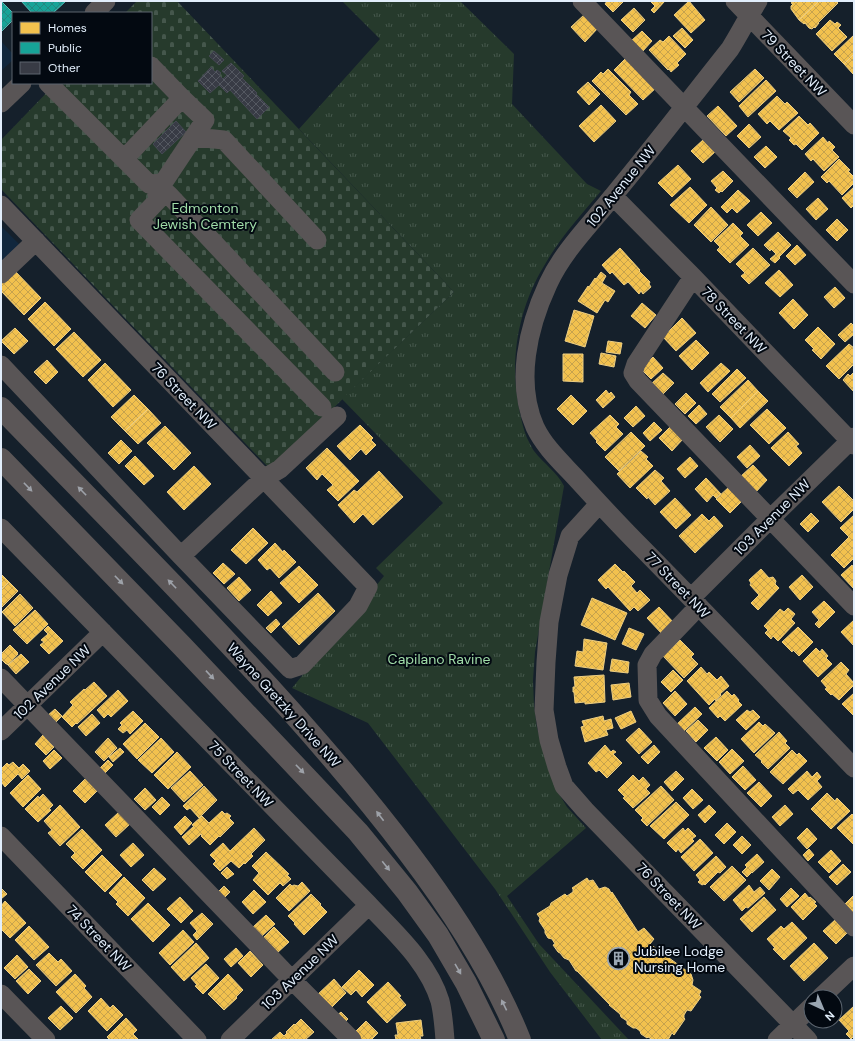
<svg xmlns="http://www.w3.org/2000/svg" width="855" height="1041" font-family="'DM Sans',sans-serif">
<style>
.built{fill:#11273d}
.cemetery{fill:url(#cemetery-stones)}
.park{fill:url(#park-tufts)}
.homes{fill:url(#homes-cross-hatch);stroke:#edce82}
.public{fill:url(#public-cross-hatch);stroke:#54bab6}
.building{fill:url(#building-cross-hatch);stroke:#444852}
.lines{fill:none;stroke-linecap:round;stroke-linejoin:round}
.minor{stroke:#595556;stroke-width:19}
.major{stroke:#5b5657;stroke-width:22}
.oneway{fill:#9ea2a9}
.labels{text-anchor:middle;dominant-baseline:central;stroke-width:4;stroke-linejoin:round;paint-order:stroke}
.street-label{font-size:14px;fill:#e2eefb;stroke:#030911}
.park-label{font-size:14px;fill:#a0dca8;stroke:#030911}
.poi-label{font-size:14px;fill:#e2eefb;stroke:#030911;text-anchor:start}
</style>
<defs>
<pattern id="cemetery-stones" width="16" height="16" patternUnits="userSpaceOnUse"><rect width="16" height="16" fill="#263a2c"/><path d="M2 7V4a2 2 0 0 1 4 0v3zM10 15v-3a2 2 0 0 1 4 0v3z" fill="#45574c"/></pattern>
<pattern id="park-tufts" width="24" height="20" patternUnits="userSpaceOnUse"><rect width="24" height="20" fill="#263a2c"/><path d="M3 7l-1-3M5 7V3M7 7l1-3M15 17l-1-3M17 17v-4M19 17l1-3" fill="none" stroke="#45574c"/></pattern>
<pattern id="homes-cross-hatch" width="8" height="8" patternUnits="userSpaceOnUse"><rect width="8" height="8" fill="#f2c14e"/><path d="M0 0l8 8M0 8l8-8" fill="none" stroke="#c6a24d"/></pattern>
<pattern id="public-cross-hatch" width="8" height="8" patternUnits="userSpaceOnUse"><rect width="8" height="8" fill="#17a398"/><path d="M0 0l8 8M0 8l8-8" fill="none" stroke="#248781"/></pattern>
<pattern id="building-cross-hatch" width="8" height="8" patternUnits="userSpaceOnUse"><rect width="8" height="8" fill="#383b45"/><path d="M0 0l8 8M0 8l8-8" fill="none" stroke="#545861"/></pattern>
</defs>
<rect width="100%" height="100%" fill="#15202b"/>
<path class="built" d="M1 41 13 54V60L1 71Z
M1 226 20 245 1 263Z"/>
<path class="cemetery" d="M137 1H177L454 292 270 469 1 189V140L56 83H151V13H125Z"/>
<path class="park" d="M342 1H460L514 54 512 104 587 184 601 191C581 215 559 239 544 266 522 302 512 346 516 388 518 404 521 423 527 438 529 442 532 448 534 451 544 464 557 472 564 486L535 652 533 680 534 706 537 728 556 789 567 807 586 828 507 896 539 944 629 1040H602L550 972 495 889 368 723 292 688 384 576 376 568 443 503 342 399 454 292 299 129 380 39Z"/>
<path class="homes" d="M607 1H624L613 12 605 4Z
M650 1H665L654 13 651 10 655 6Z
M689 1 705 20 691 33 674 15Z
M794 1H819L799 20 791 9V6L793 4 791 3Z
M819 1H836L838 3 818 23H819L815 28 814 27 812 29 809 28 805 23 804 24 799 20Z
M634 8 645 20 633 32 621 20Z
M585 14 598 28 585 42 571 27Z
M830 20 835 24 837 22 841 25 838 28 847 37 832 51 816 34Z
M682 28 693 40 685 48 673 36Z
M642 31 652 41 642 52 631 41Z
M854 35V54L844 64 834 54Z
M669 36 686 54 677 63 679 65 671 72 669 69 668 70 649 50 660 40 663 42Z
M854 54V73L853 74 844 64Z
M627 57 657 87 643 100 614 70Z
M608 69 631 92 629 95 638 104 626 115 592 81 601 72 603 74Z
M755 69 764 78 739 102 730 92Z
M766 80 776 91 748 117 739 106Z
M588 82 600 94 589 105 577 92Z
M777 96 785 104 787 102 798 113 779 130 770 121 767 124 758 114Z
M601 105 616 121 594 142 579 126Z
M718 106 737 126 726 136 707 116Z
M799 116 808 125 810 123 819 133 802 150 796 144 794 145 789 140 791 138 783 131Z
M749 124 761 137 749 148 737 136Z
M823 137 828 143 829 141 835 147 832 150 839 157 824 171 813 159 811 161 805 154Z
M704 139 716 151 703 163 691 151Z
M766 146 777 157 765 168 754 157Z
M839 159 850 170 848 171 854 177V183L842 195 829 181 827 183 821 177Z
M678 165 691 179 672 197 658 183Z
M723 171 733 181 722 192 721 191 719 193 715 190 717 188 711 181Z
M805 172 814 182 797 198 788 189Z
M690 187 707 205 689 223 670 205Z
M854 187V208L853 206 851 208 842 198Z
M738 190 750 201 737 213 732 208 727 213 721 207Z
M818 198 828 209 816 220 806 209Z
M711 207 728 225 711 242 694 225Z
M761 212 772 223 758 236 747 225Z
M837 219 848 230 837 241 826 230Z
M733 223 743 233 740 236 749 245 730 263 717 250 720 247 714 241Z
M778 232 791 245 779 257 780 258 775 263 770 259 776 254 771 249 770 251 764 245Z
M797 245 806 255 795 265 786 256Z
M620 248 640 270 639 271 650 282 649 284 651 287 643 294 641 291 639 294 628 282 624 285 612 272 610 274 602 265Z
M753 248 770 265 749 284 741 276 745 273 736 264Z
M14 270 41 298 24 315 1 291V283Z
M779 270 793 285 780 297 765 283Z
M601 272 606 276 602 283 615 291 608 302 605 300 597 313 578 301 588 286 589 287 595 278 596 279Z
M835 287 845 298 834 308 824 297Z
M793 299 808 315 794 329 779 313Z
M45 302 71 329 54 346 28 319Z
M642 303 656 315 645 328 631 316Z
M574 310 594 316 585 347 565 341Z
M682 318 696 333 676 351 663 337Z
M851 323 854 326V334L845 342 838 335Z
M818 327 835 344 821 359 812 350 814 349 805 340Z
M15 328 28 341 14 354 1 341Z
M74 332 101 360 83 377 56 349Z
M696 340 709 353 692 370 679 356Z
M608 341 622 343 620 354 606 352Z
M849 344 854 348V364L839 379 826 366Z
M601 353 616 356 614 367 599 364Z
M563 354H583V382L563 381Z
M653 357 663 368 651 379 641 369Z
M47 360 58 372 46 384 34 372Z
M105 363 131 390 113 407 88 380Z
M721 363 730 371 708 392 700 383Z
M737 369 746 378 720 402 712 394Z
M854 372V392L843 380 848 374 850 376Z
M663 373 674 383 662 395 651 384Z
M748 380 758 391 731 418 720 407Z
M606 390 609 394 611 392 615 397 603 408 596 400Z
M758 391 768 401 740 428 731 418Z
M686 393 696 403 685 414 675 404Z
M134 395 148 409 125 431 111 417Z
M571 395 587 411 573 425 557 409Z
M699 405 707 414 696 424 688 416Z
M636 406 645 416 633 427 624 418Z
M148 409 161 423 138 444 125 431Z
M767 409 786 428 769 444 750 425Z
M610 415 619 424 616 427 623 434 605 451 596 442 597 441 590 433Z
M719 415 733 429 720 442 706 427Z
M654 422 662 430 650 441 643 433Z
M360 425 373 438 371 440 376 445 366 455 361 449 350 460 337 446Z
M165 426 191 453 174 470 147 443Z
M670 427 683 439 672 451 659 438Z
M631 432 645 446 619 471 605 457Z
M788 432 799 444 796 446 802 453 789 466 771 448Z
M121 440 132 451 119 464 108 453Z
M750 445 760 456 747 468 737 457Z
M327 448 359 481 338 501 327 490 333 485 322 474 317 480 306 468Z
M641 451 648 457 646 459 653 466 630 488 617 474Z
M135 456 154 476 144 485 125 466Z
M690 457 698 466 685 478 677 469Z
M753 465 767 480 755 493 740 477Z
M194 466 211 484 184 510 167 492Z
M655 470 664 478 661 481 670 491 655 505 648 497 647 499 636 488Z
M379 471 403 497 373 525 363 514 354 523 338 505 354 490 357 492Z
M706 478 721 494 716 498 713 495 707 502 695 489Z
M730 486 743 500 730 513 716 499Z
M839 486 854 501V509L841 522 822 502Z
M675 498 691 515 676 529 660 512Z
M811 513 819 521 808 532 800 524Z
M702 514 709 521 714 516 723 526 695 553 679 536Z
M854 515V558L844 568 831 555 849 537 840 528Z
M253 528 268 543 246 564 231 550Z
M275 543 283 552 284 550 296 562 279 578 270 568 267 570 258 560Z
M223 563 235 574 224 584 213 573Z
M615 564 623 572 624 571 635 582 631 586 637 593 640 590 650 600 638 611 634 607 630 611 608 587 606 589 598 580Z
M852 565 854 568V589L841 575Z
M299 566 318 585 299 603 280 583Z
M761 569 769 578 773 577 776 581 775 584 779 588 758 610 751 603 759 595 750 585 751 583 749 580Z
M1 574 9 582 1 590Z
M802 575 813 587 800 600 789 587Z
M239 577 251 590 239 601 227 588Z
M9 582 18 591 1 608V590Z
M271 591 282 603 268 616 257 605Z
M318 593 335 611 299 645 282 627Z
M20 594 33 608 15 626 2 612Z
M592 598 627 613 615 640 581 625Z
M824 601 835 612 819 628 815 624 819 620 812 612Z
M659 607 675 624 663 635 647 618Z
M788 608 795 614 791 619 795 623 778 641 773 636 771 639 765 633 768 630 764 626 780 609 784 612Z
M35 610 48 624 27 644 13 630Z
M276 619 280 624 271 633 266 628Z
M854 620V646L841 632Z
M48 626 63 641 49 654 40 645 44 642 41 640 48 634 44 630Z
M798 627 813 642 799 656 793 650 792 652 782 642Z
M629 628 644 634 636 650 622 644Z
M584 639 607 643 603 670 575 666 577 651 583 652Z
M680 640 694 654 691 657 698 664 684 678 663 656Z
M10 645 18 653H17L18 654 8 665 7 664H6L1 659V654Z
M816 648 820 652 822 649 828 656 826 658 832 664 818 677 803 661Z
M21 654 29 662 16 674 8 665Z
M612 659 629 662 628 673 610 671Z
M841 662 849 670 846 674 854 683V685L839 700 832 694 831 695 825 689 827 688 821 681Z
M701 667 707 674 709 672 717 680 721 676 729 686 720 694 721 695 716 701 715 699 709 705 687 681Z
M673 670 683 680 671 692 661 682Z
M604 675 605 702 585 704V702L575 703 574 692H573V687H575L574 677Z
M94 682 107 696 77 724 76 723 72 727 62 717 73 705 70 702 84 689 85 690Z
M629 683 631 697 613 700 611 685Z
M118 690 128 701 111 717 108 714 104 718 97 710Z
M675 691 687 704 675 716 663 703Z
M727 691 732 696 734 694 739 700 738 701 742 705 725 721 720 716 718 718 709 708Z
M854 693V716L842 704Z
M695 707 702 714 682 733 675 726Z
M55 709 62 716 55 723 47 716Z
M747 710 750 712 753 710 760 717 746 730 736 720Z
M133 711 143 721 130 734 127 730 123 733 118 729 122 725 120 723Z
M631 711 636 722 621 729 615 718Z
M92 714 100 723 86 736 78 727Z
M603 716 604 721 611 719 613 728 606 730 608 735 585 742 581 727 584 726 582 721Z
M698 720 708 730 696 742 686 731Z
M759 722 763 726 765 724 775 733 754 753 741 739Z
M145 723 159 737 137 759 123 744Z
M639 728 652 742 639 754 626 740Z
M779 732 787 741 785 743 790 748 768 769 761 762 762 761 755 755Z
M43 735 54 747 46 755 35 744Z
M716 737 728 750 717 761 704 748Z
M108 738 117 748 104 761 95 752Z
M161 738 174 752 152 773 138 760Z
M605 745 611 752 613 750 616 752 613 754 622 763 607 778 599 770 596 772 588 763Z
M654 745 660 752 648 764 641 757Z
M120 748 124 752 113 762 109 757Z
M732 749 744 761 730 774 719 762Z
M54 750 62 758 50 769 43 761Z
M792 750 797 755 799 753 807 761 783 784 770 772Z
M177 752 191 767 168 789 154 775Z
M108 760 113 765 105 773 100 768Z
M13 762 19 768 23 764 30 771 22 779 18 774 5 787 2 783 1 784V769L7 763 9 765Z
M743 766 756 780 745 790 732 777Z
M190 771 203 785 184 802 171 788Z
M676 771 684 779 672 791 664 782Z
M807 771 812 777 817 772 821 777 817 781 822 787 808 800 798 790 793 794 788 789Z
M28 775 41 789 23 807 10 793Z
M633 775 639 781 643 777 650 785 646 789 650 793 633 808 623 798 625 797 618 790Z
M86 778 98 790 85 803 73 791Z
M759 782 772 796 761 807 747 793Z
M204 786 217 800 199 818 190 808 187 810 183 806Z
M661 786 674 800 647 826 641 820 643 818 635 810Z
M145 788 156 800 145 810 134 799Z
M692 789 703 800 693 809 683 798Z
M827 793 835 801 837 798 850 811 831 829 811 809Z
M43 794 53 805 49 809 51 810 38 822 25 809 38 796 39 798Z
M162 797 170 805 160 815 152 807Z
M676 802 689 815 664 839 650 826Z
M60 805 80 827 60 846 48 833 52 830 44 821Z
M709 805 716 812 705 823 698 815Z
M785 805 793 814 780 826 772 817Z
M222 811 225 814 227 813 231 816 229 818 234 823 220 837 219 836 210 845 201 836 202 835 201 834 189 845 182 837 194 826 192 825 202 816 209 823Z
M119 812 130 824 116 837 105 825Z
M852 814 854 816V845L837 828Z
M185 816 192 823 181 835 174 827Z
M727 823 736 832 724 844 715 835Z
M254 828 265 840 251 854 253 856 245 864 244 863 239 868 231 861 220 871 213 864 216 861 210 855 223 843 230 851Z
M683 828 685 831 688 828 696 836 692 839 694 841 681 853 678 849 676 852 667 843Z
M807 828 817 839 807 849 797 838Z
M82 829 102 850 83 869 71 857 75 853 66 844Z
M742 836 751 845 742 854 733 845Z
M700 839 713 853 694 871 681 857Z
M133 843 144 855 131 867 120 855Z
M809 849 814 855 808 861 803 855Z
M831 850 841 861 829 873 818 862Z
M266 852 289 874 287 875 291 879 283 886 280 883 268 895 253 880 259 873 252 866Z
M757 854 764 862 752 873V872L747 877 742 872 747 867 745 865Z
M102 855 122 875 105 892 85 872Z
M716 856 726 867 720 873 718 872 705 885 704 884 702 885 698 882 700 880 696 875Z
M843 864 851 872 837 885 829 877Z
M732 866 746 880 724 901 710 887Z
M227 867 234 874 227 879 221 873Z
M154 868 166 879 153 891 142 880Z
M772 869 780 877 769 890 760 881Z
M124 877 145 898 128 916 116 904 118 902 109 893Z
M587 878 589 881 593 880 599 889 605 887 609 889 611 893 612 892 638 932 644 928 654 939 650 944 691 974 693 980 692 985 701 991 699 995 701 997 691 1011 687 1010 684 1015V1018L685 1019 674 1035 672 1033 668 1040H653L648 1037 647 1038 641 1034 640 1031 636 1028H633L627 1024V1021L621 1017 620 1014 609 1005H610L577 971H576L569 960 564 958 560 953 558 952 553 945 555 944 552 939 548 938 545 933V930L539 921 540 918 537 914 550 906 551 903 565 894 567 896 573 892V889L572 888Z
M302 882 310 891 289 911 276 898 290 884 292 886 294 885 298 886Z
M749 885 754 892 760 887 765 893 748 908 746 907 742 911 733 900Z
M224 886 230 892 224 898 218 892Z
M1 888 7 894 1 899Z
M791 888 799 896 787 907 780 899Z
M254 890 266 902 253 914 242 902Z
M805 893 809 898 810 897 816 902 814 903 817 906 803 920 791 907Z
M311 894 321 904 320 905 327 912 304 935 294 924 295 923 288 916Z
M854 895V917L843 906Z
M180 897 193 911 181 923 167 909Z
M764 897 776 910 752 932 740 919Z
M5 901 26 923 10 938 1 929V906Z
M148 903 170 925 153 942 131 919Z
M202 913 213 924 197 940 193 935 197 931 190 923Z
M266 915 275 924 262 936 253 927Z
M836 919 848 932 836 944 823 931Z
M792 922 807 938 784 960 773 949 775 948 767 939 781 926 784 929Z
M29 926 49 947 34 960 15 940Z
M274 927 289 942 276 954 262 939Z
M183 930 194 942 170 965 159 953Z
M196 943 209 958 184 981 171 967Z
M814 943 828 958 804 981 790 966Z
M236 948 243 956 231 967 224 959Z
M250 951 263 965 251 977 238 963Z
M49 953 58 962 61 959 72 971 56 986 36 965Z
M17 955 28 967 15 979 4 968Z
M206 964 219 978 203 994 195 986 197 985 191 978Z
M29 969 41 981 28 994 16 981Z
M359 970 374 985 362 997 356 990 351 995 342 987Z
M75 974 86 986 84 988 92 997 76 1013 56 992Z
M228 974 243 990 236 997 237 998 224 1010 208 994Z
M334 979 346 993 330 1009 317 995Z
M388 982 401 996 399 997 406 1005 387 1023 367 1002Z
M101 998 110 1008 113 1005 123 1015 107 1031 88 1011Z
M61 1006 73 1018 60 1030 48 1018Z
M854 1006V1036L851 1039 846 1034 849 1031 839 1020Z
M341 1012 348 1019 343 1024 336 1016Z
M126 1018 137 1030 133 1034 139 1040H110L107 1037Z
M301 1019 314 1032 305 1040H271L280 1032 284 1036 287 1033 286 1032 294 1024 295 1025Z
M421 1020 423 1036H420L421 1040H396L395 1035H398L396 1023Z
M366 1021 378 1033 371 1040H358L353 1034Z"/>
<path class="public" d="M1 1 13 13V20L1 32Z
M21 1H66L53 13H32Z"/>
<path class="building" d="M214 51 224 60 219 65 209 56Z
M231 63 244 76 242 78 257 93 256 94 269 107 257 119 230 90 227 93 219 85 210 93 198 81 211 67 215 72 217 70 221 73 219 75 223 79 227 75 222 71Z
M176 121 186 132 162 154 153 144Z"/>
<g class="lines">
<path class="minor" d="M582 1 854 284
M735 1 854 125
M758 1C748 17 740 33 730 49 691 98 653 148 613 196 590 225 563 251 548 284 528 327 515 382 535 427 544 446 560 461 575 477 596 500 618 524 641 547 713 620 783 694 854 768
M94 13 106 1
M48 83 124 159 182 98 151 66
M1 103 22 83
M194 137 224 140 317 240
M124 159 149 184 163 183 205 120 182 98
M155 184 158 200 139 220 322 407
M155 184 169 195 335 372
M613 196 693 277 854 445
M1 205 368 587 358 606 302 665 290 669 181 556 1 365
M1 274 36 241
M693 277 636 364 633 373 638 381 854 606
M599 504 570 536 558 575 549 622 546 662 544 710 549 740 557 767 564 786 585 810 808 1040
M1 528 369 905C396 934 428 962 440 1001 443 1013 444 1027 445 1040
M181 556 263 479 280 469 337 416
M691 598 770 519 854 437
M699 606 653 654 647 665 648 700 658 716 854 927
M1 678 292 980 352 1040
M1 731 103 632
M1 836 197 1040
M1 994 46 1040
M821 997 854 966
M230 1040 369 905
M777 1040 811 1007"/>
<path class="major" d="M1 408C98 508 196 606 289 709 331 756 371 803 408 852 452 910 493 972 520 1040
M1 459 183 647 358 832 407 892 438 935 466 983 494 1040"/>
</g>
<defs><path id="oneway-solid" d="M-6-.8H1V-3.2L6.5 0L1 3.2V.8H-6Z"/></defs>
<g class="oneway">
<use href="#oneway-solid" transform="translate(28 487) rotate(46)"/>
<use href="#oneway-solid" transform="translate(82 491) rotate(-134)"/>
<use href="#oneway-solid" transform="translate(119 580) rotate(46)"/>
<use href="#oneway-solid" transform="translate(172 584) rotate(-134)"/>
<use href="#oneway-solid" transform="translate(210 675) rotate(47)"/>
<use href="#oneway-solid" transform="translate(300 769) rotate(46)"/>
<use href="#oneway-solid" transform="translate(380 816) rotate(-127)"/>
<use href="#oneway-solid" transform="translate(386 866) rotate(51)"/>
<use href="#oneway-solid" transform="translate(458 969) rotate(60)"/>
<use href="#oneway-solid" transform="translate(504 1005) rotate(-116)"/>
</g>
<defs>
<symbol id="building-ring" viewBox="-11 -11 22 22"><circle r="9.5" fill="#030911" stroke="#9aa6b2" stroke-width="1.5"/><path d="M-4-6H4V6H1V3H-1V6H-4ZM-2.5-4.3h1.7v1.8h-1.7ZM.8-4.3h1.7v1.8H.8ZM-2.5-1h1.7V.8h-1.7ZM.8-1h1.7V.8H.8Z" fill="#9aa6b2"/></symbol>
</defs>
<g fill-rule="evenodd">
<use href="#building-ring" x="606" y="946" width="25" height="25"/>
</g>
<g class="labels">
<g class="street-label">
<text transform="translate(794 63) rotate(46)">79 Street NW</text>
<text transform="translate(621 186) rotate(-51)">102 Avenue NW</text>
<text transform="translate(734 320) rotate(46)">78 Street NW</text>
<text transform="translate(184 396) rotate(46)">76 Street NW</text>
<text transform="translate(772 517) rotate(-45)">103 Avenue NW</text>
<text transform="translate(678 585) rotate(46)">77 Street NW</text>
<text transform="translate(52 682) rotate(-44)">102 Avenue NW</text>
<text transform="translate(284 705) rotate(48)">Wayne Gretzky Drive NW</text>
<text transform="translate(241 774) rotate(46)">75 Street NW</text>
<text transform="translate(669 896) rotate(46)">76 Street NW</text>
<text transform="translate(99 938) rotate(46)">74 Street NW</text>
<text transform="translate(300 972) rotate(-44)">103 Avenue NW</text>
</g>
<g class="park-label">
<text x="205" y="208">Edmonton<tspan x="205" dy="16">Jewish Cemtery</tspan></text>
<text x="439" y="659">Capilano Ravine</text>
</g>
<g class="poi-label">
<text x="634" y="951">Jubilee Lodge<tspan x="634" dy="16">Nursing Home</tspan></text>
</g>
</g>
<rect width="855" height="1041" fill="none" stroke="#e2eefb" stroke-width="4"/>
<rect x="12" y="12" width="140" height="72" fill="#030911" stroke="#5c656f"/>
<rect x="20" y="22" width="20" height="12" fill="#f2c14e" stroke="#5c656f"/>
<text x="48" y="32" font-size="12" fill="#e2eefb">Homes</text>
<rect x="20" y="42" width="20" height="12" fill="#17a398" stroke="#5c656f"/>
<text x="48" y="52" font-size="12" fill="#e2eefb">Public</text>
<rect x="20" y="62" width="20" height="12" fill="#383b45" stroke="#5c656f"/>
<text x="48" y="72" font-size="12" fill="#e2eefb">Other</text>
<g transform="translate(823 1009) rotate(136)"><circle r="19" fill="#030911" stroke="#5c656f"/>
<path d="M0-3L7 15L0 10L-7 15Z" fill="#9aa6b2"/>
<text y="-6" font-size="11" font-weight="bold" text-anchor="middle" fill="#e2eefb">N</text>
</g>
</svg>
